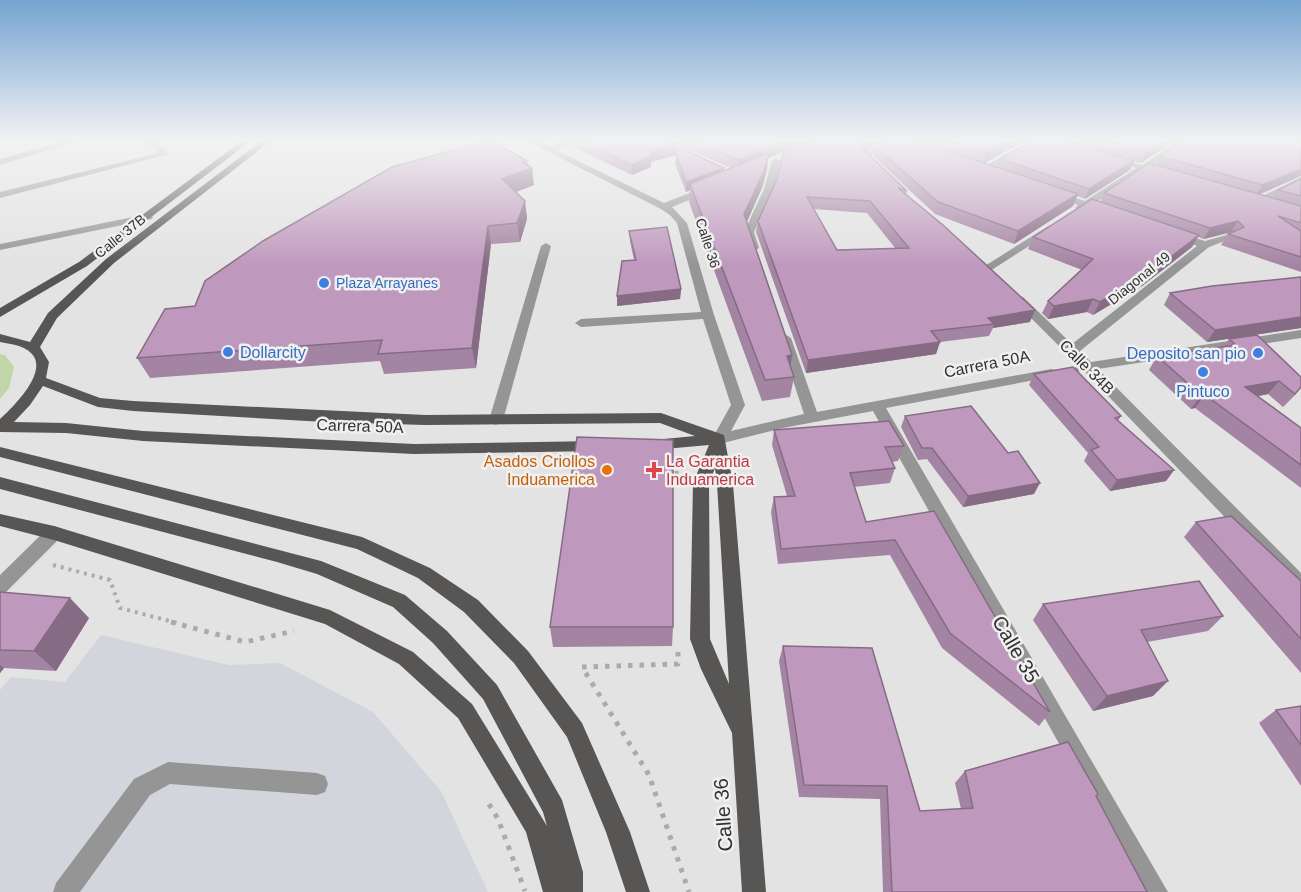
<svg xmlns="http://www.w3.org/2000/svg" width="1301" height="892" font-family="Arial,sans-serif">
<style>
.built{fill:#d3d5dd}
.green{fill:#c0d6a9}
.lines{fill:none;stroke-linecap:round;stroke-linejoin:round}
.path-far1{stroke:#ababac;stroke-width:4;stroke-dasharray:3 5;stroke-linecap:butt}
.path{stroke:#ababac;stroke-width:5;stroke-dasharray:4.5 7;stroke-linecap:butt}
.minor{fill:#969595;fill-rule:evenodd}
.major{fill:#575655;fill-rule:evenodd}
.wall{fill:#a484a3;fill-rule:evenodd}
.shaded-wall{fill:#866b84}
.building{fill:#bf99bd;stroke:#866b84;stroke-width:1.5;fill-rule:evenodd}
.shop-dot{fill:#3f7fe0;stroke:#f0f0f1;stroke-width:2}
.food-dot{fill:#e8710a;stroke:#f0f0f1;stroke-width:2}
.health-dot{fill:#e0444e;stroke:#f0f0f1;stroke-width:2}
.labels{text-anchor:middle;dominant-baseline:central;stroke-width:5;stroke-linejoin:round;paint-order:stroke}
.far-street-label{font-size:14px;fill:#313132;stroke:#f0f0f1}
.far-shop-label{font-size:14px;fill:#366cbe;stroke:#f0f0f1;text-anchor:start}
.shop-label{font-size:16px;fill:#366cbe;stroke:#f0f0f1;text-anchor:start}
.street-label{font-size:16px;fill:#313132;stroke:#f0f0f1}
.food-label{font-size:16px;fill:#c56008;stroke:#f0f0f1;text-anchor:end}
.health-label{font-size:16px;fill:#be3a42;stroke:#f0f0f1;text-anchor:start}
.near-street-label{font-size:20px;fill:#313132;stroke:#f0f0f1}
</style>
<rect width="100%" height="100%" fill="#e3e3e4"/>
<path class="built" d="M101 635 229 665 280 663 373 712 441 791 488 892H0V690L11 677 65 682Z"/>
<path class="green" d="M0 354 5 355 14 367 9 388 0 399Z"/>
<g class="lines">
<path class="path-far1" d="M676 463 677 479
M53 565 110 580 120 608 177 623"/>
<path class="path" d="M171 622 245 642 294 631
M678 652V664L582 667 649 775 689 892
M489 804 498 819 525 891"/>
<path class="minor" d="M69 140H82L0 165V159Z
M144 140H153L169 154 0 198V192L159 153Z
M525 140H536L549 147 569 140H581L556 150 664 203 705 187H711V191L672 207 687 223 714 315 745 405 731 431 804 414 779 338 785 334 791 338 817 412 1051 369 1056 370 1058 373 1056 376 1051 377 886 408 1168 892H1142L873 411 783 428 719 444 714 443 712 439 731 405 703 319 581 327 575 323 581 319 701 312 677 223 670 215 661 209Z
M888 140H898L870 157 877 164V168H871L860 157Z
M1031 140H1041L986 172 978 170Z
M1180 140H1190L1150 167 1163 171V175L1144 171 1093 204 1106 208V212L1087 208 1077 210 1075 208 1078 205 1052 195 1057 192 1085 201 1136 168 1111 161V157L1142 165Z
M776 158 780 161 774 189 754 232 759 248 754 251 750 250 744 232 764 189 772 161Z
M1301 177V184L1260 203 1252 201Z
M148 214 153 217 152 219 0 250V244Z
M1050 225 1054 226V230L990 271H982L980 269Z
M1177 232 1205 241 1230 234 1235 237 1209 247 1080 351 1091 362 1301 330V338L1098 369 1301 573V593L1295 590 1085 372 1076 371 1074 368 1078 365 1013 300 1019 296 1023 297 1072 344 1197 246 1173 237 1172 235Z
M546 243 551 246 503 420 496 425 491 423 489 420 541 246Z
M54 526 60 528 62 533 60 538 6 592 0 595V575L48 528Z
M168 762 317 773 325 776 328 784 325 792 317 795 170 784 150 795 80 892H53L56 883 134 779Z"/>
<path class="major" d="M243 140H252L87 266 0 317V308L79 262Z
M263 140H272L114 263 57 318 40 347 49 362 46 378 100 398 133 401 425 415 661 413 724 435 733 484 766 892H742L732 733 701 669 690 639 693 483 709 445 653 450 646 445 653 440 695 436 660 423 425 425 325 422 133 411 98 407 43 386 30 405 14 422 66 423 143 431 414 444 596 441 604 446 596 451 414 454 143 441 66 433 0 432V419C13 407 50 371 31 353 23 345 10 344 0 342V334L30 342 48 313 106 259ZM715 468 717 484 729 684 710 639 709 483Z
M0 447 362 537 430 568 478 600 528 651 582 723 630 832 650 892H626L606 832 567 737 514 663 464 612 418 578 357 549 0 457Z
M0 477 321 561 405 595 447 631 497 685 562 800 583 872V892H543L526 832 458 718 399 664 325 624 54 540 0 526V514L54 526 330 610 413 652 472 704 547 826 543 812 483 699 433 643 393 607 317 574 277 562 0 489Z"/>
</g>
<path class="wall" d="M572 140H812L768 158 767 170 762 188 746 223 792 355 791 366 794 377 790 397 762 401 689 202 690 190 686 192 675 164 676 155 651 162V167L632 175 573 147ZM670 142 731 168 724 171 676 152V144Z
M884 140 866 152 907 191 906 194 1030 322 993 328 989 336 940 342 936 354 806 373 756 232 758 221ZM813 209 867 213 896 249 837 250Z
M888 140H1026L984 163 997 167 1000 159 1033 140H1176L1141 163 1134 161 1130 170 1085 199 1077 196 1073 206 1014 244 935 214 874 157 876 147Z
M1301 140 1259 194 1273 198 1278 190 1301 179V272L1221 245 1228 234 1231 232 1204 239 1198 237 1192 247 1142 286 1093 315 1087 312 1048 319 1042 313 1048 301 1082 270 1028 249 1033 237 1100 202 1104 193 1156 165 1160 156Z
M528 166 534 185 516 192 525 201 527 219 520 242 491 244 476 368 384 374 380 361 150 378 137 358 195 306Z
M629 231 681 289 680 299 617 306V296L634 260 630 241Z
M1301 277V328L1207 342 1164 305 1170 293Z
M1229 339 1301 377 1295 395 1283 407 1268 394 1258 396 1301 428V488L1195 408 1191 409 1149 370 1157 356 1223 347Z
M1034 374 1121 416 1118 421 1174 470 1166 481 1110 491 1084 461 1088 453 1029 385Z
M905 416 1034 494 963 507 927 459 918 460 901 427Z
M774 430 904 446 898 461 892 462 895 468 890 483 854 487 866 522 934 511 1050 712 1039 726 942 648 890 555 778 564 771 512 774 497 787 496 772 445Z
M1196 522 1301 581V673L1184 537Z
M0 592 89 618 56 671 4 668 0 673Z
M1043 604 1223 616 1208 631 1147 642 1153 696 1093 711 1033 620Z
M550 627H673L672 646 553 647Z
M783 646 920 811 961 809 955 783 965 771 1096 796 1147 892H883L880 799 799 797 779 661Z
M1301 706V786L1259 723 1276 710Z"/>
<path class="shaded-wall" d="M788 140H812L768 158 767 170 762 188 742 233 737 171 738 160Z
M870 140H884L858 157 860 146Z
M1011 140H1026L983 164 986 153Z
M1165 140H1176L1141 163 1146 152Z
M676 144V155L651 162V167L632 175V165L650 152Z
M527 161 529 169 532 168 534 185 505 196 502 179 522 162Z
M1134 161 1130 170 1085 199 1089 189Z
M724 168 723 177 690 184V190L686 192V182Z
M1301 169V176L1256 196 1262 185Z
M1078 194 1073 206 1014 244 1018 231Z
M525 201 527 219 520 242 517 223Z
M1238 221 1231 232 1204 239 1210 228Z
M488 226 491 244 476 368 472 348Z
M1199 235 1192 247 1142 286 1093 315 1100 302Z
M681 289 680 299 617 306V296Z
M1093 299 1087 312 1048 319 1054 306Z
M1035 310 1030 322 993 328 994 324 988 318Z
M1301 317V328L1207 342 1215 330Z
M940 342 936 354 806 373 808 360Z
M792 355 789 375 787 356Z
M1279 381 1268 394 1235 401 1245 387Z
M1201 395H1205L1195 408 1191 409Z
M1174 470 1166 481 1110 491 1117 480Z
M1040 483 1034 494 963 507 968 496Z
M70 598 89 618 56 671 34 651Z
M0 665 4 668 0 673Z
M1168 681 1153 696 1093 711 1107 696Z"/>
<path class="building" d="M490 140 527 161 522 162 532 168 502 179 525 201 517 223 488 226 472 348 378 354 382 340 137 358 165 309 195 306 205 281 263 241 392 167Z
M579 140H667L676 144 650 152 651 156 632 165Z
M691 140H788L738 160Z
M813 140H870L860 146 907 191 898 188 943 225 1035 310 988 318 994 324 931 331 940 342 808 360 758 221 777 179 783 153ZM807 197 870 201 909 248 837 250Z
M888 140H914L1078 194 1018 231 938 202 876 147Z
M945 140H1011L986 153Z
M1033 140H1064L1134 161 1089 189 1000 159Z
M1102 140H1165L1146 152Z
M1184 140H1301V169L1262 185 1160 156Z
M678 147 724 168 686 182 676 154Z
M769 153 764 171 744 214 792 355 787 356 794 377 765 380 690 184Z
M1149 163 1301 206V223L1278 216 1301 231V257L1228 234 1244 227 1238 221 1210 228 1104 193Z
M1301 179V196L1278 190Z
M1092 199 1199 235 1149 274 1100 302 1093 299 1054 306 1048 301 1093 259 1033 237Z
M667 227 681 289 617 296 622 261 636 260 629 231Z
M1301 277V317L1215 330 1170 293 1212 286Z
M1257 335 1301 377V387L1295 394 1279 381 1245 387 1301 428V465L1205 395H1201L1157 356 1236 345 1229 339Z
M1073 367 1121 416 1115 418 1174 470 1117 480 1091 450 1099 447 1034 374Z
M971 406 1008 453 1018 451 1040 483 968 496 932 448H922L905 416Z
M889 421 904 446 885 447 895 468 850 473 866 522 934 511 1050 712 950 633 895 540 781 549 774 497 795 496 774 430Z
M577 437 673 440V627H550Z
M1231 516 1301 581V639L1196 522Z
M1199 581 1223 616 1141 630 1168 681 1107 696 1043 604Z
M0 592 70 598 34 651 0 650Z
M783 646 872 648 920 811 973 808 965 771 1068 742 1098 794 1096 796 1147 892H892L887 786 804 785Z
M1301 706V745L1276 710Z"/>
<linearGradient id="sky" x2="0" y2="1"><stop stop-color="#74a3d0"/><stop offset="0.53" stop-color="#f2f2f3"/><stop offset="1" stop-color="#f2f2f3" stop-opacity="0"/></linearGradient>
<rect width="1301" height="265" fill="url(#sky)"/>
<g class="shop-dot">
<circle cx="324" cy="283" r="6"/>
<circle cx="228" cy="352" r="6"/>
<circle cx="1258" cy="353" r="6"/>
<circle cx="1203" cy="372" r="6"/>
</g>
<circle class="food-dot" cx="607" cy="470" r="6"/>
<path class="health-dot" d="M651 461h6v6h6v6h-6v6h-6v-6h-6v-6h6z"/>
<g class="labels">
<g class="far-street-label">
<text transform="translate(120 236) rotate(-39)">Calle 37B</text>
<text transform="translate(708 243) rotate(72)">Calle 36</text>
<text transform="translate(1139 278) rotate(-39)">Diagonal 49</text>
</g>
<g class="far-shop-label">
<text x="336" y="283">Plaza Arrayanes</text>
</g>
<g class="shop-label">
<text x="240" y="352">Dollarcity</text>
<text x="1246" y="353" text-anchor="end">Deposito san pio</text>
<text x="1203" y="391" text-anchor="middle">Pintuco</text>
</g>
<g class="street-label">
<text transform="translate(987 364) rotate(-11)">Carrera 50A</text>
<text transform="translate(1087 367) rotate(45)">Calle 34B</text>
<text transform="translate(360 426) rotate(2)">Carrera 50A</text>
</g>
<g class="food-label">
<text x="595" y="461">Asados Criollos<tspan x="595" dy="18">Induamerica</tspan></text>
</g>
<g class="health-label">
<text x="666" y="461">La Garantia<tspan x="666" dy="18">Induamerica</tspan></text>
</g>
<g class="near-street-label">
<text transform="translate(1016 649) rotate(60)">Calle 35</text>
<text transform="translate(723 815) rotate(-94)">Calle 36</text>
</g>
</g>
</svg>
